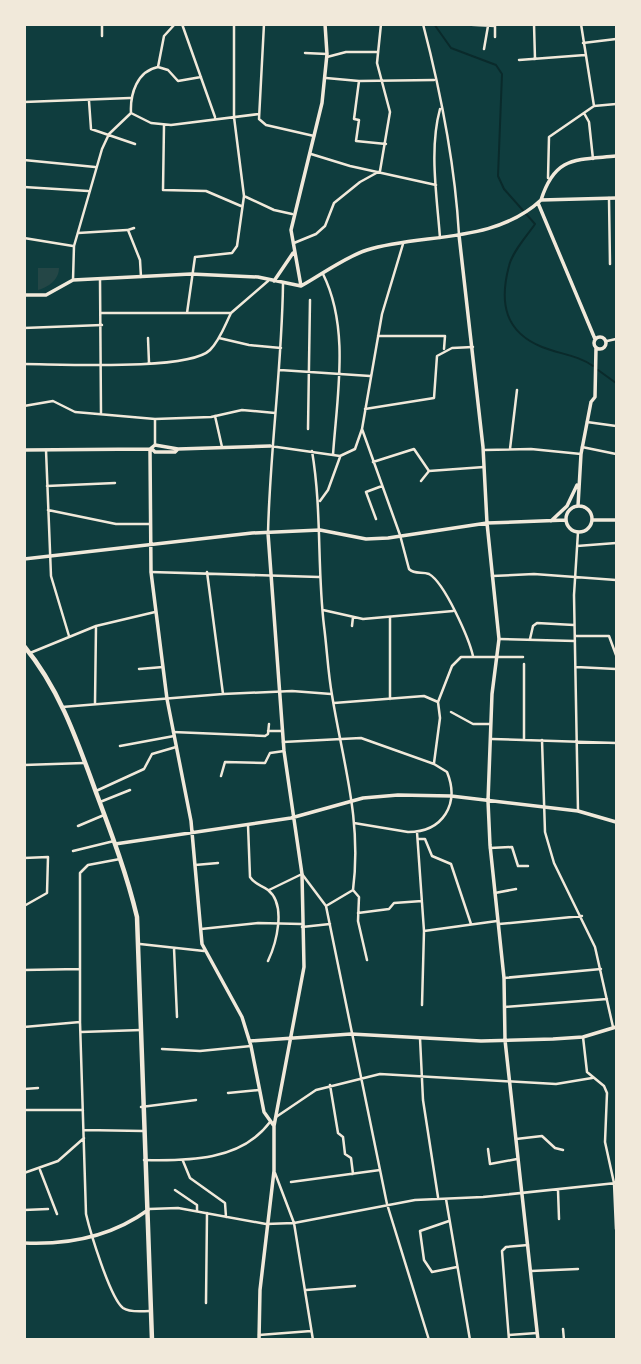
<svg xmlns="http://www.w3.org/2000/svg" width="641" height="1364" font-family="Jost,sans-serif">
<style>
.green{fill:#244646}
.lines{fill:none;stroke-linecap:round;stroke-linejoin:round}
.stream{stroke:#0a2a2b;stroke-width:2}
.minor{stroke:#f1e9da;stroke-width:2.5}
.tertiary{stroke:#f1e9da;stroke-width:3.5}
.trunk{stroke:#f1e9da;stroke-width:4.5}
</style>
<rect width="100%" height="100%" fill="#0f3d3e"/>
<path class="green" d="M38 268H59C59 280 48 287 38 290Z"/>
<g class="lines">
<path class="stream" d="M434 24 451 48 496 65 502 74 498 176 504 189 535 224C527 236 512 252 509 266 499 303 505 332 542 347 559 354 578 355 593 366
M598 370 616 383"/>
<path class="minor" d="M182 24 215 117
M264 24 259 119 266 125 314 136
M423 24C441 93 455 164 459 235
M457 24 495 26
M495 24V37
M534 24 535 59
M581 24 594 106
M102 36V24
M583 43 616 39
M484 49 488 26
M305 53 327 54
M327 57 346 52H377
M519 60 585 55
M158 67 168 70 178 81 201 77
M326 78 359 81 434 80
M359 81 354 119 359 120 356 141 386 144
M89 101 91 129 135 144
M24 102 130 98
M131 113 151 123 171 125 259 114
M584 113 589 122 593 159
M164 125 163 190 206 191 241 206
M311 154 350 166 436 185
M24 160 95 167
M548 178 549 137 594 106 616 104
M24 187 88 191
M244 196 274 210 292 214
M609 198 610 264
M134 228 128 230 140 260 141 277
M78 233 127 230
M24 238 73 246
M440 238C437 197 429 149 440 109
M294 243 316 234 325 226 334 203 360 182 380 171 390 112 377 63 381 24
M403 244 382 314 362 429 400 535 409 569C415 575 422 571 429 574 445 583 469 639 473 656
M323 274C350 328 337 396 333 455
M100 279 101 414
M73 280 74 246 102 149 109 134 131 113C130 94 137 71 158 67L164 36 175 24
M102 313H231L268 281
M187 313 195 257 232 253 237 246 244 196 234 117V24
M24 328 102 325
M378 336H445L444 349
M148 338 149 363
M219 338 249 345 281 348
M607 341 616 339
M24 364C59 364 189 371 210 350 220 340 225 325 231 313
M280 370 370 376
M24 406 53 401 75 412 155 419 211 417 242 410 275 413
M365 409 434 398 437 356 452 348 473 347
M215 416 222 447
M155 419V444
M587 422 616 426
M308 429 310 300
M270 446 340 456 355 449 362 429
M582 447 616 454
M510 449 517 390
M46 450 51 576 69 636
M484 450 531 449 581 454
M312 451C322 510 317 568 324 626 327 649 328 673 332 695 343 763 362 820 353 890L326 906
M373 462 414 449 429 471 484 467
M421 481 429 471
M47 486 115 483
M320 501 328 490 340 457
M48 510 116 524H149
M376 519 366 492 382 486
M268 533C270 449 282 367 283 284
M577 546 616 543
M151 572 319 577
M207 572 223 694
M492 576 534 574 616 580
M323 610 363 619 453 611
M390 617V699
M352 626 353 617
M575 636H609L616 655
M499 639 575 641
M530 639 533 626 537 623 574 625
M30 653 96 626 155 612
M524 664V740
M576 667 616 669
M139 669 163 667
M438 702 452 666 461 657H523
M95 703 96 626
M334 703 424 696 438 702 440 718 434 763
M62 707 223 694 292 691 331 694
M451 712 473 724H490
M268 731H282
M173 732 265 736 268 734 269 724
M492 739 616 743
M542 740 545 832 554 863 595 947 613 1027
M283 742 361 738 434 764 447 772C460 804 443 832 408 832L354 823
M120 746 174 736
M24 765 84 763
M221 776 225 762 265 763 270 753 284 751
M96 791 144 769 152 754 176 747
M100 802 130 790
M578 811 574 595 578 532
M248 825 250 877C255 885 262 885 268 890 287 905 276 944 268 961
M78 826 104 815
M417 832 424 931 422 1005
M418 839H425L432 856 451 864 471 924
M490 848 512 847 518 866H528
M73 851 114 841
M24 858 48 857 47 893 24 906
M120 859 88 865 80 873V1022L86 1214C90 1231 110 1298 123 1308 130 1313 142 1311 150 1311
M195 865 218 863
M269 890 302 874 326 906 387 1204 429 1340
M353 890 359 897 358 921 367 960
M495 893 516 889
M358 913 389 909 394 903 422 901
M499 924 582 916
M302 927 330 924
M201 929 258 923 302 924
M424 931 497 921
M140 944 204 951
M174 948 177 1017
M24 970 80 969
M504 978 601 969
M505 1007 607 999
M24 1027 80 1022
M81 1032 141 1030
M583 1037 587 1072 604 1086 607 1093 605 1142 614 1183 616 1229
M420 1038 423 1100 438 1197
M162 1049 200 1051 251 1046
M330 1085 338 1133 343 1137 345 1154 351 1158 353 1174
M24 1089 38 1088
M228 1093 259 1090
M141 1107 196 1100
M24 1110H83
M276 1117 316 1090 380 1074 556 1084 592 1078
M84 1130 143 1131
M516 1139 542 1136 555 1148 563 1150
M488 1149 490 1164 517 1159
M144 1160C188 1161 241 1161 270 1122
M183 1161 190 1178 225 1203 226 1217
M40 1170 57 1214
M24 1173 58 1161 84 1138
M275 1173 294 1223 313 1340
M291 1182 380 1170
M175 1190 197 1205V1211
M558 1190 559 1219
M446 1199 470 1340
M149 1209 178 1208 266 1224 294 1223 415 1200 483 1197 616 1183
M24 1210 48 1209
M449 1221 420 1231 424 1260 432 1272 457 1267
M531 1271 578 1269
M306 1290 355 1286
M206 1303 207 1213
M563 1329 564 1340
M259 1335 311 1331
M509 1335 537 1333
M509 1340 502 1251 506 1247 528 1245"/>
<path class="tertiary" d="M541 200C555 156 575 160 616 156
M541 200 616 198
M538 203 595 339
M459 235 483 447 487 523 499 639 492 694 488 801 490 845 504 978 505 1040 538 1340
M274 281 293 253
M301 286 291 230 322 103 327 54 325 24
M24 295H46L73 280 191 274 258 277 301 286C321 275 345 257 367 250 423 233 494 244 541 200
M594 343a6 6 0 1 1 12 0a6 6 0 1 1-12 0Z
M150 449 151 572 167 699 191 821 202 944 242 1017 251 1046 264 1112 274 1126
M152 449 155 452H175L178 449 270 446
M24 450 150 449 155 445 178 449
M578 506 581 454 591 402 595 397 596 348
M566 519a13 13 0 1 1 26 0a13 13 0 1 1-26 0Z
M592 520H616
M551 521 567 506 577 485
M24 559 252 533 320 530 366 539 388 538 487 523 566 520
M115 844 291 818 363 798 398 795 451 796 578 811 616 822
M250 1041 351 1034 481 1041 553 1039 583 1037 616 1027
M24 1243C69 1245 111 1237 148 1210
M259 1340 260 1290 274 1171V1126L304 967 302 874 284 751 268 533"/>
<path class="trunk" d="M24 646C60 689 78 743 97 795 112 835 127 875 137 917L152 1340"/>
</g>
<rect width="641" height="1364" fill="none" stroke="#f1e9da" stroke-width="52"/>
</svg>
